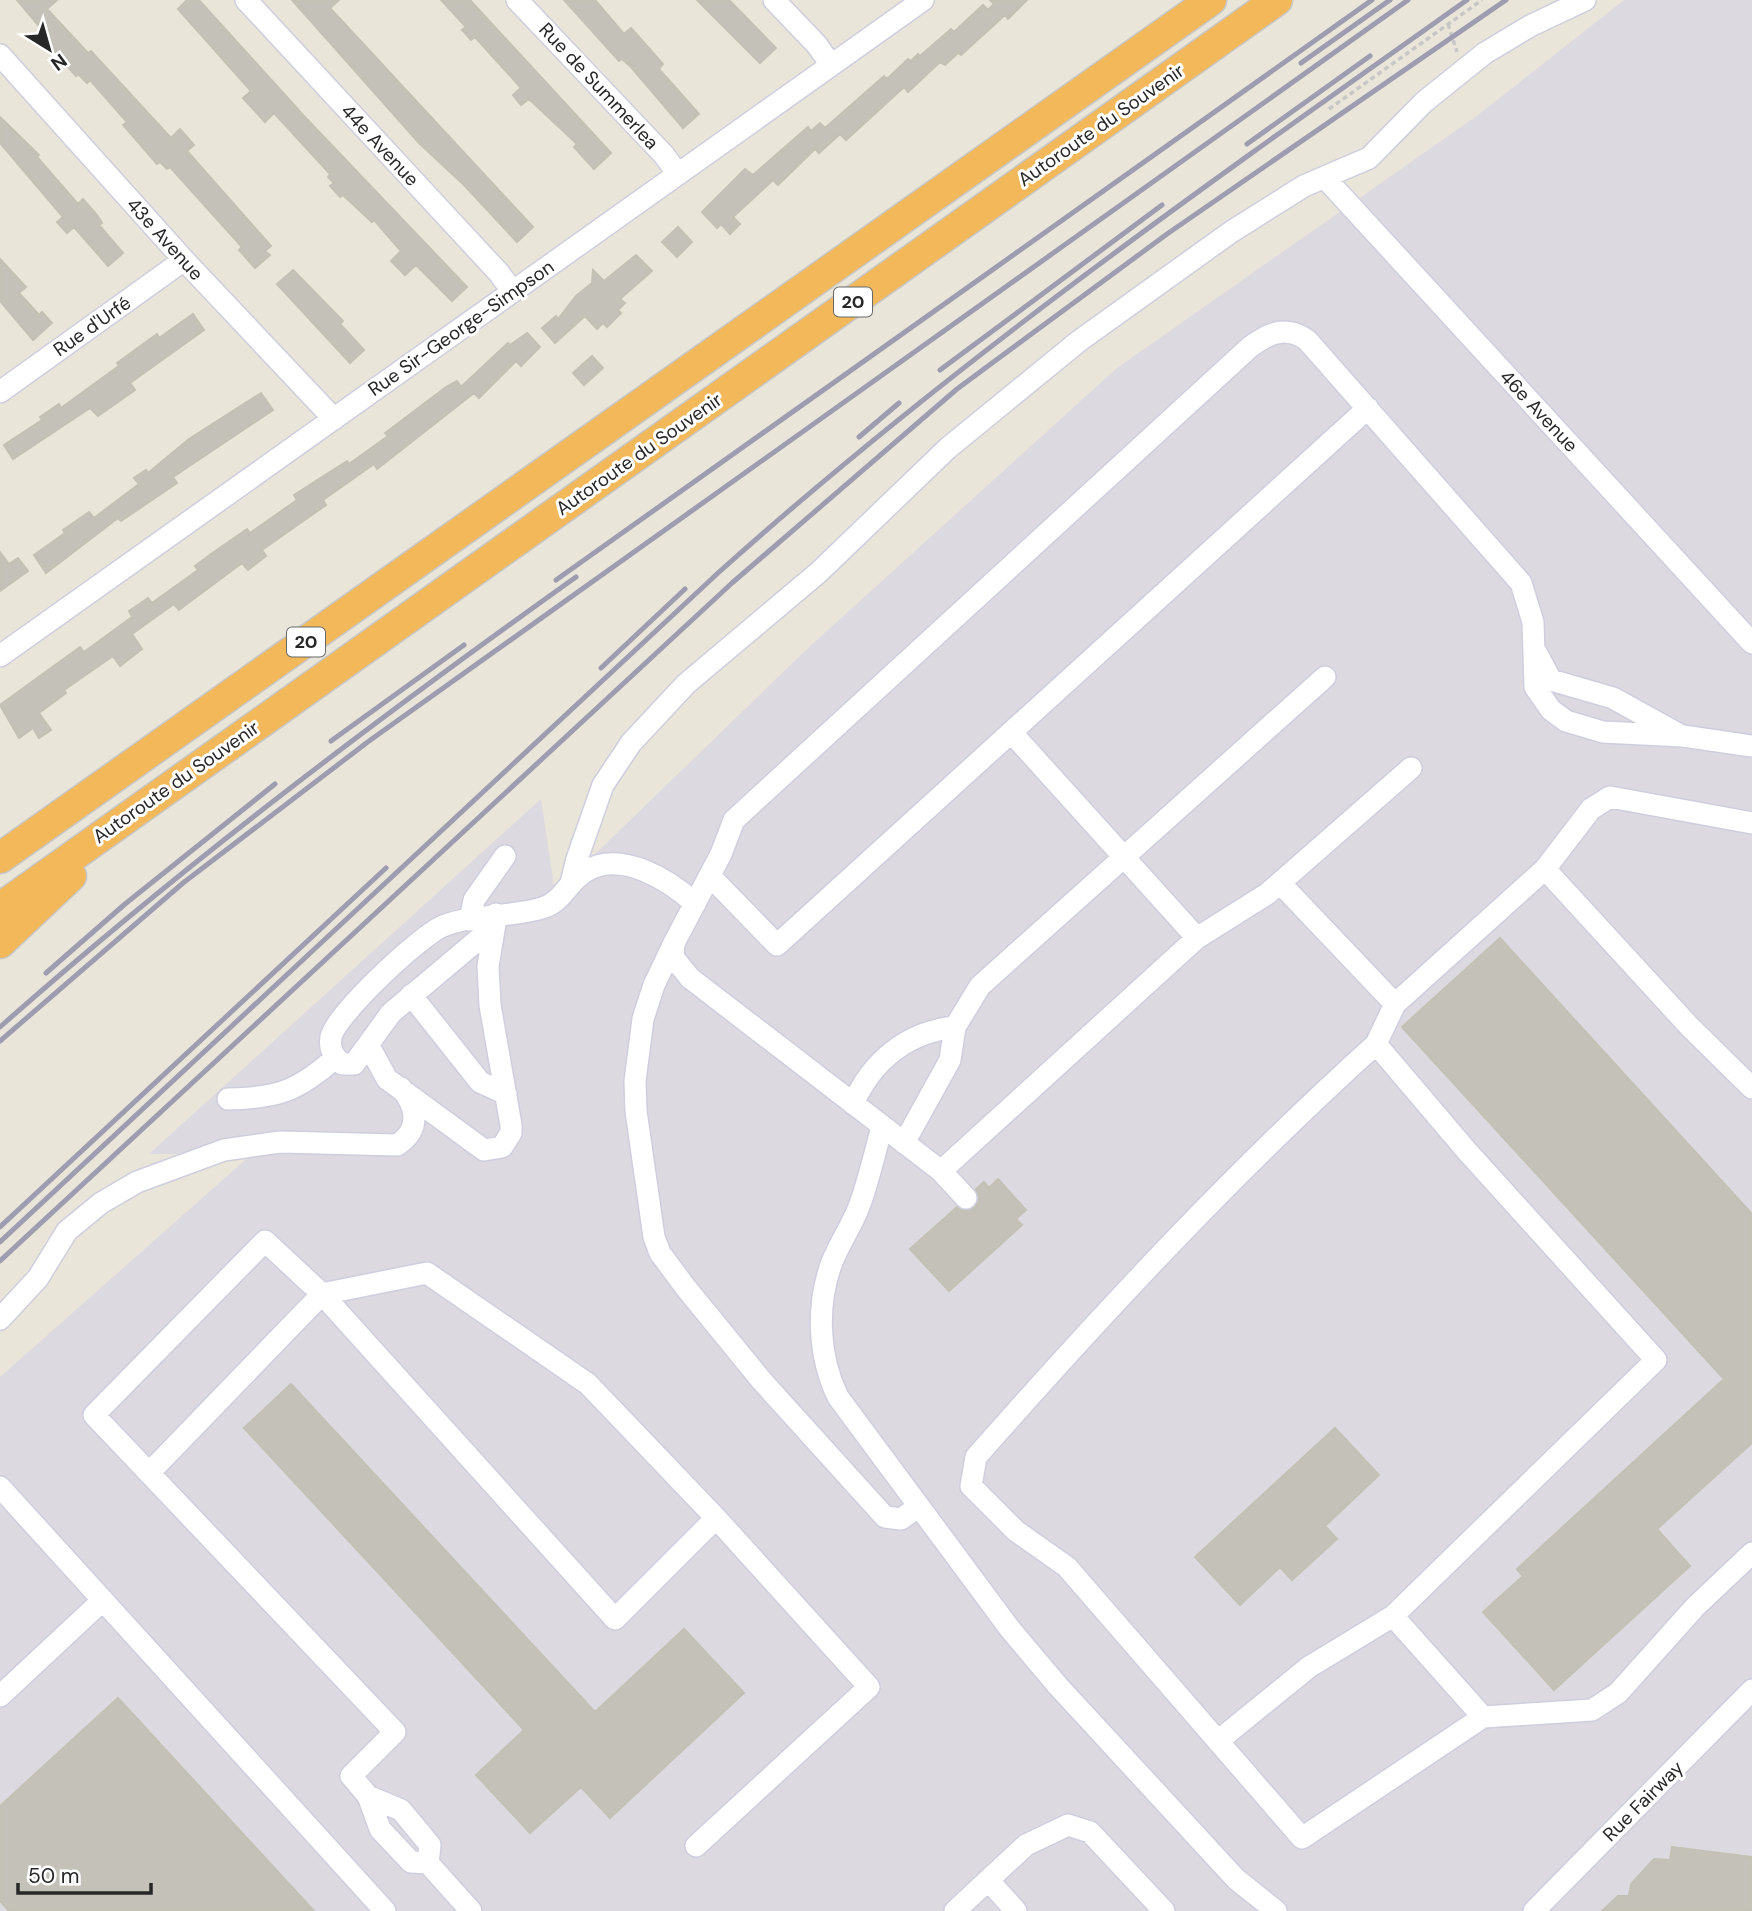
<svg xmlns="http://www.w3.org/2000/svg" width="1752" height="1911" font-family="'DM Sans',sans-serif">
<style>
.industrial{fill:#ddd9e1}
.building{fill:#c4c1b9;stroke:#c3c1b3;stroke-width:2}
.lines{fill:none;stroke-linecap:round;stroke-linejoin:round}
.minor-casing{stroke:#cecedf;stroke-width:24}
.highway-casing{stroke:#c7c7c7;stroke-width:33}
.path{stroke:#c7c7c7;stroke-width:3.5;stroke-dasharray:5 3.5;stroke-linecap:butt}
.minor{stroke:#fff;stroke-width:21}
.highway{stroke:#f2b85a;stroke-width:30}
.rail{stroke:#9d9cb0;stroke-width:5}
.labels{text-anchor:middle;dominant-baseline:central;stroke-width:6;stroke-linejoin:round;paint-order:stroke}
.shield{fill:#fff;stroke:#686868;stroke-width:2}
.shield-label{font-size:18px;font-weight:bold;fill:#272727}
.street-label{font-size:19px;fill:#272727;stroke:#fff}
</style>
<rect width="100%" height="100%" fill="#e9e5d9"/>
<path class="industrial" d="M1624 0H1752V1911H0V1377L252 1154H149L541 799 555 893 807 649 1117 368 1478 115Z"/>
<path class="building" d="M17 0H57L47 9 88 53 91 51 171 138 180 129 194 145 187 151 271 246 265 251 270 255 255 268 239 250 242 247 170 167 167 169 160 162 157 164 123 125 127 122 90 80 87 83 78 74 76 76 48 45 41 34 44 32Z
M187 0H199L304 116 467 287 452 301 416 265 405 275 391 261 401 251 374 220 372 222 343 195 340 197 330 186 334 183 328 177 330 174 274 113 265 122 243 98 251 91 178 9Z
M292 0H339L330 8 533 227 517 242 464 185 419 143Z
M441 0H470L611 153 594 169 574 147 577 144 529 99 521 105 513 95 521 88 475 37 471 40 462 30 466 27Z
M564 0H595L624 34 631 28 663 64 659 69 699 114 683 128 631 67 622 59 619 61Z
M697 0H729L776 48 760 63Z
M990 0H1027L1008 19 1005 15 961 55 958 53 945 65 940 62 908 92 904 87 846 140 840 134 819 153 815 149 778 185 773 180 733 217 740 224 730 234 721 224 717 228 702 212 745 169 753 175 808 127 811 131 820 123 825 128 884 76 887 79 908 59 911 61 918 54 920 56 951 29 954 32 983 5 988 10 994 4Z
M0 117 39 155 37 157 78 204 83 199 97 215 102 223 99 225 123 253 108 266 74 227 67 233 57 222 63 217 0 143Z
M678 227 692 242 677 257 662 242Z
M636 255 652 271 620 299 625 303 618 310 621 313 607 327 603 323 597 329 585 316 555 343 542 328 556 316 558 319 576 296 592 283 593 270 604 281Z
M0 259 26 287 19 293 39 315 42 312 52 323 33 340 0 301Z
M293 270 343 321 340 324 364 350 350 363 277 284Z
M193 314 204 330 130 383 135 390 98 416 90 408 13 459 4 445 42 420 40 417 59 404 61 408 109 373 119 366 117 363 157 334 159 338Z
M527 333 540 347 521 366 516 361 479 398 474 393 377 469 374 464 323 500 326 505 262 550 266 556 248 570 242 563 179 610 174 604 132 634 142 649 120 666 113 656 64 690 66 693 39 713 51 730 39 738 33 728 19 738 0 705 80 647 84 652 132 617 129 611 148 598 152 603 198 570 195 566 211 554 247 529 250 533 297 500 294 495 347 461 349 464 388 436 385 433 446 387 457 381 461 387 508 343 510 345Z
M592 356 603 368 584 385 573 373Z
M261 393 273 410 173 477 177 483 121 521 118 518 46 573 34 555 65 533 63 530 89 512 94 518 139 484 134 478 146 470 148 473 189 439Z
M0 552 9 564 18 558 28 571 0 591Z
M1500 938 1752 1214V1443L1657 1529 1690 1566 1554 1690 1483 1612 1523 1576 1517 1569 1724 1379 1402 1027Z
M998 1179 1026 1210 1016 1219 1022 1225 949 1291 910 1249 957 1207 963 1211 974 1208 979 1201 976 1189 984 1182 989 1188Z
M291 1384 595 1712 684 1629 744 1693 610 1818 581 1787 530 1833 476 1775 524 1730 244 1428Z
M1335 1428 1379 1475 1325 1526 1337 1539 1292 1580 1280 1567 1240 1605 1195 1557Z
M118 1698 314 1911H9L0 1901V1806Z
M1672 1847 1752 1857V1911H1602L1618 1896H1629L1631 1884 1654 1859 1670 1860Z"/>
<g class="lines">
<defs>
<path id="minor" d="M246 0 499 273 512 291
M517 0 664 155 678 174
M774 0 817 45 831 65
M0 55 184 260 334 419
M1326 179 1752 643
M0 392 184 260
M1536 652 1551 680 1613 698 1678 734
M0 656 923 0
M1011 732 1197 938
M1411 768 1267 894 1197 938 941 1171 690 978 673 957 674 943 721 854 734 820 1250 347C1269 333 1286 325 1307 340L1521 583 1533 622 1535 687 1551 710 1566 721 1603 732 1683 736 1752 746
M1752 823 1610 797 1591 809 1545 869 1689 1026 1752 1088
M710 876 777 945 1368 408
M571 883 577 859 603 785 631 743 686 684 819 572 948 448 1079 341 1231 232 1304 186 1369 158 1424 102 1485 53 1530 26 1585 0
M1280 883 1395 1004
M496 914 495 924 486 933 391 1013 354 1064H342C333 1056 329 1049 331 1037 336 1014 421 935 443 926 474 914 513 917 542 908 563 902 568 881 586 871 621 850 670 880 695 904
M470 920 474 900 505 856
M674 943 654 985 643 1019 635 1081 636 1111 654 1237 660 1253 686 1288 762 1381 885 1517 901 1519 918 1507
M411 995 480 1082 506 1094
M1376 1044C1233 1173 1103 1313 976 1457L971 1486 1016 1531 1067 1567 1302 1838 1483 1717 1393 1616 1656 1360 1466 1150 1376 1044 1395 1004 1545 869
M369 1046 387 1079 484 1150 502 1147 511 1133V1125L490 1005 488 966 495 924
M228 1099C278 1098 298 1091 335 1058
M853 1104C872 1061 907 1032 955 1027L980 986 1325 677
M882 1127C875 1152 869 1179 860 1204 853 1224 840 1242 832 1262 816 1305 818 1356 838 1397L1010 1629 1058 1686 1236 1879 1276 1911
M904 1143 950 1060 955 1027
M941 1171 966 1198
M0 1319 38 1278 67 1231 101 1203 137 1182 224 1150 280 1142 397 1145C421 1130 417 1107 401 1088
M150 1472 322 1294 615 1619 716 1518
M0 1487 385 1911
M0 1696 103 1600
M1483 1717 1592 1710 1618 1693 1695 1607 1752 1553
M1218 1741 1309 1667 1393 1616
M368 1796 351 1776 395 1732 94 1415 265 1241 322 1294 427 1273 588 1384 716 1518 869 1687 696 1846
M428 1863 430 1845 401 1810 368 1796 380 1829 411 1862 428 1863 471 1911
M988 1880 1016 1911
M955 1911 1026 1845 1068 1825 1090 1832 1164 1911
M1534 1911 1752 1690"/>
<path id="highway" d="M0 858 1211 0
M0 908 1277 0
M0 943 71 876"/>
</defs>
<use href="#minor" class="minor-casing"/>
<use href="#highway" class="highway-casing"/>
<path class="path" d="M1448 24 1457 52
M1329 109 1482 0"/>
<use href="#minor" class="minor"/>
<use href="#highway" class="highway"/>
<path class="rail" d="M1301 63 1390 0
M1247 144 1370 56
M940 370 1162 205
M859 437 899 403
M556 580 1372 0
M601 668 685 589
M331 741 464 645
M46 973 125 904 275 784
M0 1027C183 865 377 719 576 577
M0 1041 183 883 369 741 1408 0
M0 1227 386 868
M0 1242 718 573C953 362 1210 182 1467 0
M0 1261 732 583 957 389 1167 234 1506 0"/>
</g>
<g class="labels">
<g class="shield">
<rect x="834" y="287.5" width="38" height="29" rx="5"/>
<rect x="287" y="627.5" width="38" height="29" rx="5"/>
</g>
<g class="shield-label">
<text x="853" y="302">20</text>
<text x="306" y="642">20</text>
</g>
<g class="street-label">
<text transform="translate(599 86) rotate(47)">Rue de Summerlea</text>
<text transform="translate(1101 125) rotate(-35)">Autoroute du Souvenir</text>
<text transform="translate(380 145) rotate(47)">44e Avenue</text>
<text transform="translate(165 239) rotate(48)">43e Avenue</text>
<text transform="translate(92 326) rotate(-35)">Rue d'Urfé</text>
<text transform="translate(461 328) rotate(-35)">Rue Sir-George-Simpson</text>
<text transform="translate(1539 411) rotate(47)">46e Avenue</text>
<text transform="translate(639 454) rotate(-35)">Autoroute du Souvenir</text>
<text transform="translate(176 782) rotate(-35)">Autoroute du Souvenir</text>
<text transform="translate(1643 1801) rotate(-45)">Rue Fairway</text>
</g>
</g>
<g transform="translate(49 49) rotate(143)" stroke="#ffffff" stroke-width="5" paint-order="stroke">
<path d="M0-5L12 26L0 18L-12 26Z" fill="#272727"/>
<text y="-10" font-size="19" font-weight="bold" text-anchor="middle" fill="#272727">N</text>
</g>
<path d="M18 1883v10h133v-10" fill="none" stroke="#272727" stroke-width="3.5"/>
<text x="28" y="1883" font-size="21" fill="#272727" stroke="#ffffff" stroke-width="5" paint-order="stroke">50 m</text>
</svg>
